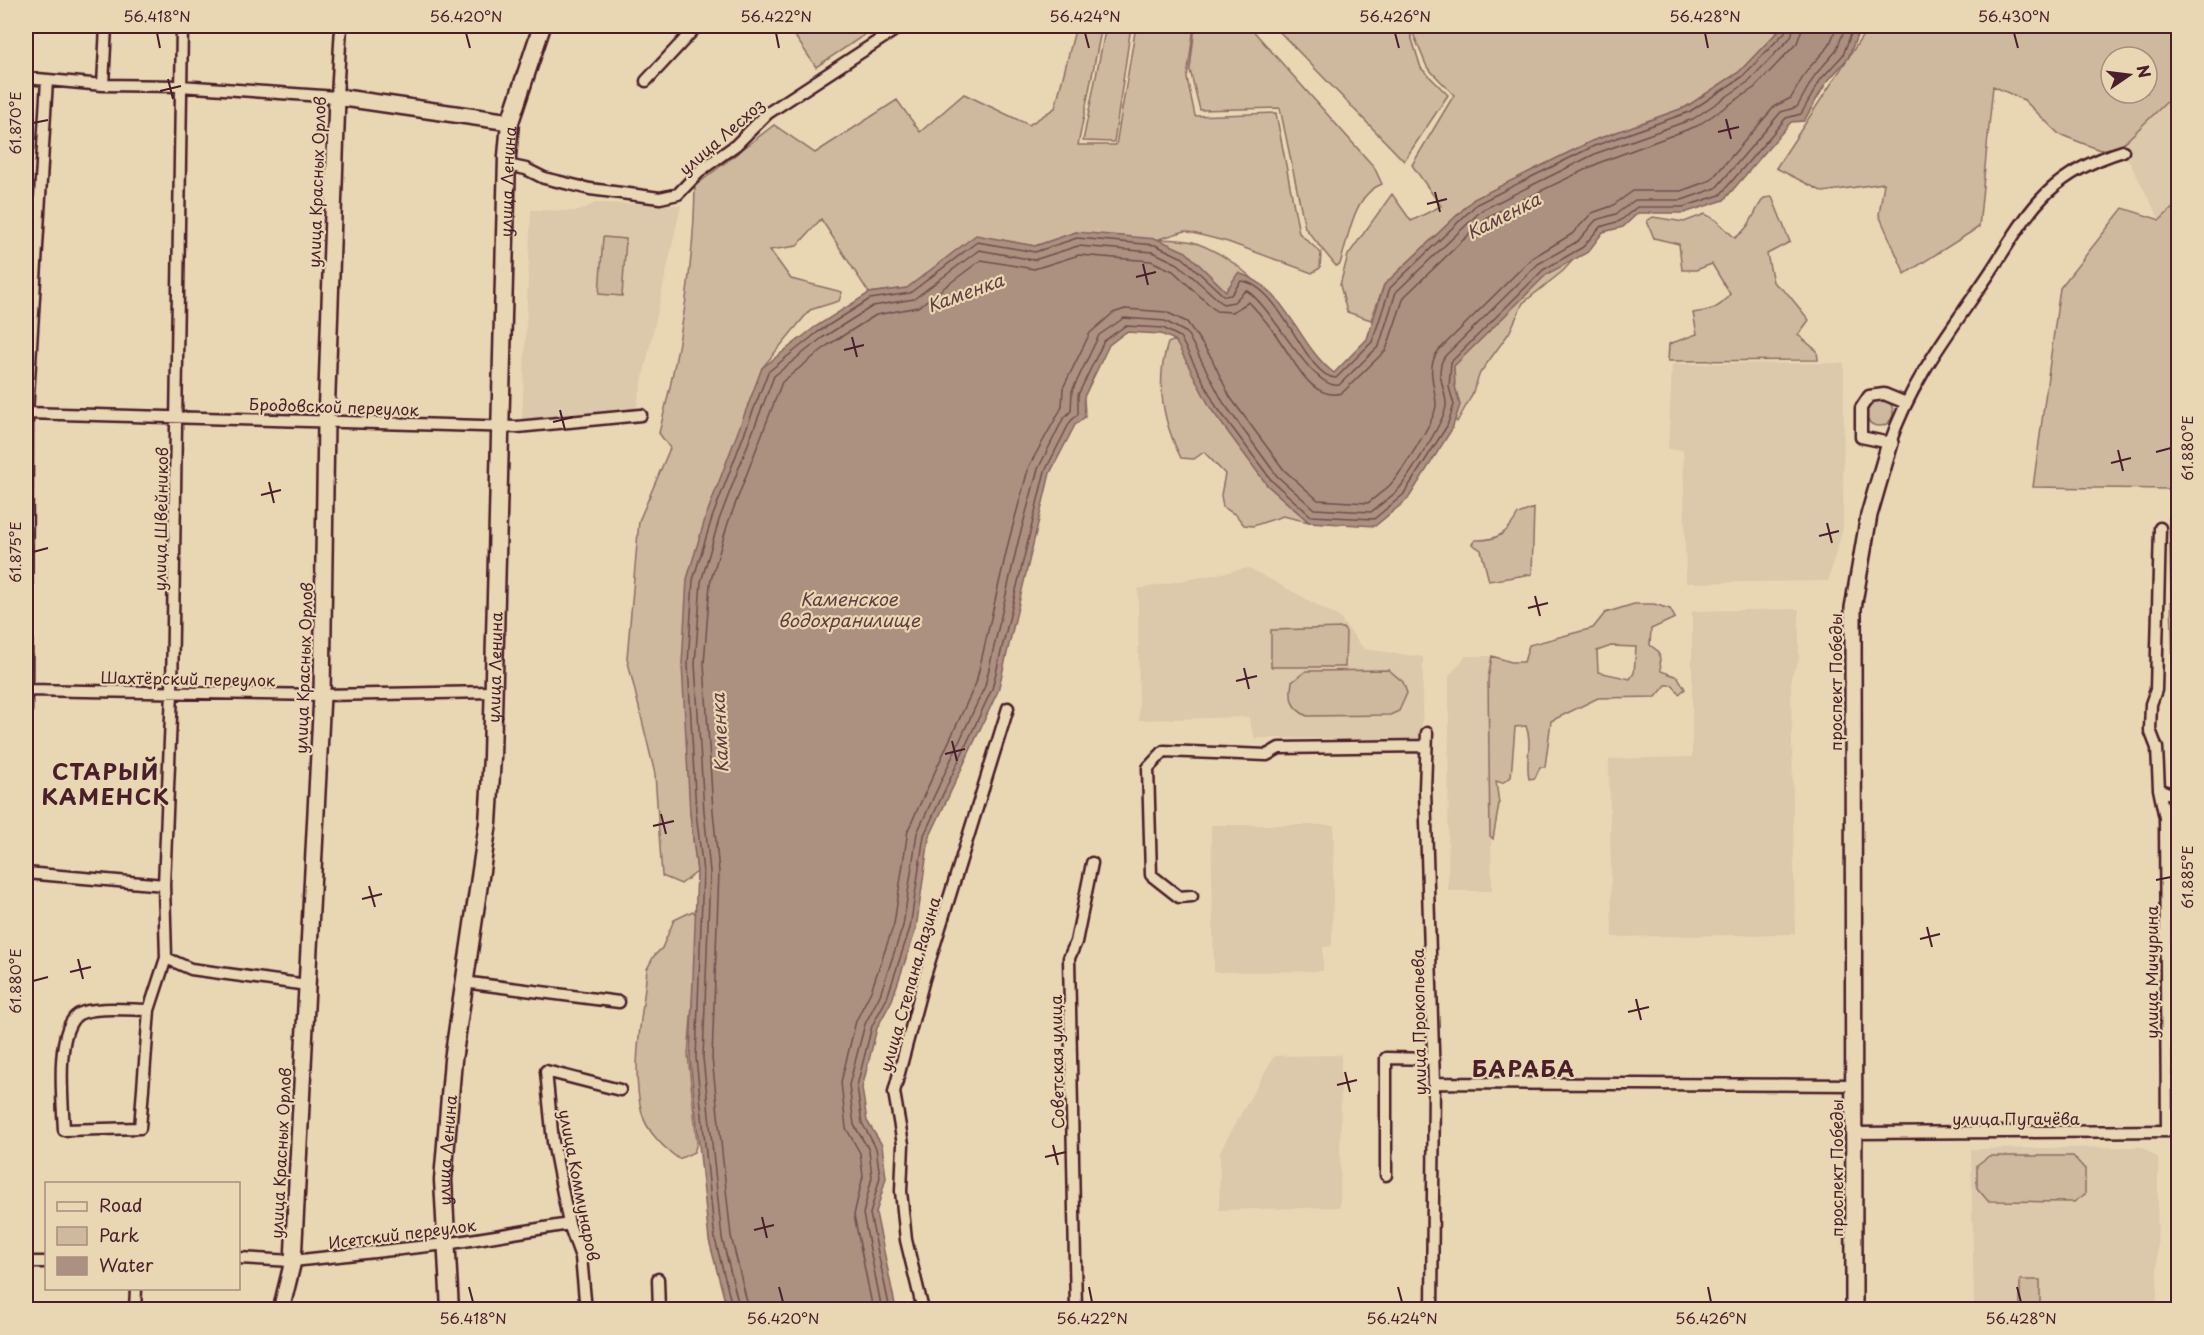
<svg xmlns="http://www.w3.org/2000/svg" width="2204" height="1335" font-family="'Playpen Sans',sans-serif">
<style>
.built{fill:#dcc8aa}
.green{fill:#cfb99e;stroke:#8c6c64;stroke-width:1.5;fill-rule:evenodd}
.water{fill:#ac9180;stroke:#85635e;stroke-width:1.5}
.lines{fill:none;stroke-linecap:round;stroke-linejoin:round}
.shore{stroke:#714d4d;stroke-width:1.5}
.street-casing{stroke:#4a1f2b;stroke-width:15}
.secondary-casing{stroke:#4a1f2b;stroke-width:20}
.primary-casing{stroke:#4a1f2b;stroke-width:21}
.street{stroke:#e9d7b4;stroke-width:10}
.secondary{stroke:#e9d7b4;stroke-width:15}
.primary{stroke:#e9d7b4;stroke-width:16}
.ticks{fill:none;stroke:#4a1f2b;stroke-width:2}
.labels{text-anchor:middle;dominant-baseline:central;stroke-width:4.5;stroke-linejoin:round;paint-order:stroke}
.street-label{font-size:16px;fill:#4a1f2b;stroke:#e9d7b4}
.water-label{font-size:18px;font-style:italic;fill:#623c40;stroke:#e9d7b4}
.district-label{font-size:22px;font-weight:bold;letter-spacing:1.5px;fill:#4a1f2b;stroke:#e9d7b4}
.neatline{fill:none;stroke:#4a1f2b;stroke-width:2}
.ticks-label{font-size:15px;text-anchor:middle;fill:#4a1f2b}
</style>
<rect width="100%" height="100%" fill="#e9d7b4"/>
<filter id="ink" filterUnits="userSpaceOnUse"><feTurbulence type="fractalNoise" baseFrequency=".0167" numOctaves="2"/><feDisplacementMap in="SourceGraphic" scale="12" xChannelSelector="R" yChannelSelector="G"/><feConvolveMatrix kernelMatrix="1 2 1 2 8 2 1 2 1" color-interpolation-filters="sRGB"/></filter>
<g filter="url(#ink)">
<path class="built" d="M2178 91V203L2160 220 2121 146Z
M595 203 681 205 636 410 522 421 531 210 579 211Z
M1844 363 1843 528 1828 581 1686 583 1683 450 1668 449 1672 364Z
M1249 568 1339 617 1364 649 1423 657 1422 739 1255 738 1248 717 1139 720 1138 589Z
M1799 609V660L1791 676 1795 934 1612 937 1609 759 1692 757V611Z
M1466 656H1492L1488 679 1492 891H1448L1449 676Z
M1211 825H1334L1332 946 1323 947V971L1214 972Z
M1341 1055 1340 1207 1219 1210 1220 1151 1274 1056Z
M2143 1147 2158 1158 2157 1309H1974L1971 1149Z"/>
<path class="green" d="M788 26H878L816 67Z
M1076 26H1102L1078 145H1116L1136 26H1194L1187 78 1195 116 1276 113 1299 233 1321 253 1320 268 1312 273 1228 242 1185 231 1159 239C1171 240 1186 239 1196 243 1253 264 1286 315 1319 361L1076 232 1035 246 976 236 907 288 869 293 821 219 797 246 770 250 791 279 842 292 839 301 810 310 762 368 741 430 690 813 697 872 681 884 662 876 655 774 627 658 639 521 670 448 659 433C680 351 694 270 695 186L774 125 815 153 897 100 920 132 964 94 1029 125 1055 108Z
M1106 26H1131L1114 142 1083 141Z
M1195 26H1249L1374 167 1382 184C1353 195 1349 236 1340 264L1336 266 1305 228 1280 108 1200 110 1190 70Z
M1274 26H1403L1410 33 1421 68 1448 95 1404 161Z
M1410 26H1783L1739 72 1686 107 1592 141 1474 199 1384 285 1371 320 1347 312 1340 285 1348 255 1392 194 1411 221 1441 206 1412 165 1454 95 1427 67Z
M1869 26H2178V91L2121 146 2100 150 2059 134 2024 100 1993 86 1979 227 1905 274 1879 215 1884 183 1823 192 1776 168ZM2111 57H2147V93H2111Z
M1772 197 1790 242 1767 254 1773 282 1788 294 1809 320 1798 335 1817 351 1818 360 1668 361 1669 344 1697 334 1693 313C1710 310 1720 309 1730 294L1712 264 1696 270H1682L1679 244 1654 238 1647 221 1653 217 1684 222 1705 214 1716 220 1735 238C1752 227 1753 212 1764 198Z
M2178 203V441L2176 442 2178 443V477L2168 489 2033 487 2060 288 2123 208 2160 220Z
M603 237 626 239 622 296 599 294Z
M1582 250 1563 271 1523 303 1509 333 1480 373 1471 397 1457 422 1453 417V361L1536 277Z
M1175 340 1267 485 1309 522 1283 516 1253 526 1244 525 1236 515 1223 507 1221 495 1225 474 1204 452 1194 459 1181 458C1163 422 1155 382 1168 343Z
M1865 412a14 14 0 1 1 28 0a14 14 0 1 1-28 0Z
M1534 508 1532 574 1489 581 1481 550 1472 544 1475 540C1497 541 1508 533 1518 514Z
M2178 512V680L2173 676 2169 518Z
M1634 604H1654L1670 609 1675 618 1651 629 1650 645 1659 652 1661 671 1678 677 1685 689 1679 694 1673 685H1666L1656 697 1598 698 1551 721 1545 767H1540L1535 778 1529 779C1525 760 1533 744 1526 726L1515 727 1511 777 1502 783 1496 781 1499 804 1493 839 1490 836 1488 679 1492 656 1511 662H1524L1529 645 1593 628 1605 613ZM1611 646 1636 647 1634 673 1630 679 1598 672 1597 651Z
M1343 628 1346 632 1345 667H1271V630Z
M1389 670 1403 682 1407 693 1399 711 1390 715 1307 716C1291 708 1289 699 1292 682L1306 671Z
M693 911 699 918 688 1055 697 1143 694 1152 679 1159C665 1149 646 1131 642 1113 630 1068 643 1015 647 969L654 956 662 948 674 920Z
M1989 1156H2073L2085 1169V1194L2074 1202 1988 1201 1977 1188V1165Z
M2020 1280H2040V1309H2020Z"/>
<path class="water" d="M1783 26H1861L1848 58 1826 83 1804 121 1791 122 1724 200 1684 213H1638L1623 227 1603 232 1588 252 1547 274 1454 366 1455 386 1460 405 1452 429 1408 499 1375 526 1309 522 1267 485 1211 409 1175 340 1161 334 1126 332 1109 345 1084 397 1085 417 1075 425 1050 473 998 691 929 838 916 929 892 1000 877 1028 862 1088 867 1121 882 1145 886 1178 876 1213 896 1309H727L709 1240 690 1058 697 872 690 813 682 664 687 579 706 516 762 368 815 327 869 293 907 288 976 235 1035 246 1076 232 1157 239 1186 252 1226 291 1238 273C1287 287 1297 345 1334 373L1367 339 1384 285 1474 199 1592 141 1686 107 1739 72Z"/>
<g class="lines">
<path class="shore" d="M733 1310 715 1239 696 1058 703 872 696 812 688 664 693 580 712 518 768 372 818 332 870 299 910 293 977 242 1035 252 1077 238 1155 245 1183 258 1224 296 1231 295 1241 281C1281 284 1306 379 1336 378L1372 342 1390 288 1477 204 1594 146 1689 112 1742 77 1785 32 1787 26
M740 1310 722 1238 703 1058 710 872 704 811 695 664 701 582 719 520 774 376 822 338 873 306 914 299 979 250 1034 260 1078 246 1153 252 1178 264 1223 304 1234 302 1246 290C1274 308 1311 390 1339 385L1379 346 1396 292 1482 210 1597 153 1693 119 1748 82 1791 37 1794 26
M749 1310 731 1236 712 1058 719 872 713 811 704 664 710 583 728 523 782 382 828 345 876 315 918 307 981 260 1034 269 1079 255 1151 261 1173 271 1216 311 1232 312 1249 302C1262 316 1274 331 1284 347 1297 366 1313 401 1342 393L1386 350 1404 297 1487 217 1601 162 1697 126 1754 88 1797 43 1803 26
M873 1310 854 1215 863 1176 860 1153 846 1128 841 1082 856 1021 871 991 894 924 908 830 976 683 1009 540 1029 466 1062 407 1063 388 1090 333 1113 313 1125 309 1166 312 1187 322 1211 357 1230 397 1284 470 1318 500 1368 503C1375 497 1384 491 1390 485 1400 474 1437 418 1436 404 1435 385 1425 367 1439 350L1532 258 1572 234 1592 213 1612 206 1633 191H1681L1711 180 1775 106 1791 98 1807 70 1829 46 1837 26
M882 1310 863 1214 872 1177 869 1150 854 1125 849 1085 865 1024 880 995 903 926 917 833 985 686 1018 542 1038 469 1063 419 1071 411 1072 391 1099 335 1124 318 1165 321 1187 333 1223 402 1277 476 1314 509 1371 512C1379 505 1389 499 1397 491 1407 480 1445 420 1446 406 1447 390 1433 373 1445 356L1538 264 1578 241 1596 220 1616 214 1635 200H1682L1716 188 1781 112 1797 107 1815 75 1836 51 1846 26
M890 1310 870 1214 880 1177 876 1148 862 1123 857 1086 872 1026 887 998 910 928 924 835 992 689 1045 471 1070 422 1078 414V395L1104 341 1125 326 1163 328 1180 337 1216 406 1272 481 1311 516 1374 519 1403 495 1447 426 1454 405 1449 387 1451 362 1543 270 1583 247 1600 227 1620 221 1637 207H1683L1720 195 1786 118 1801 114 1821 79 1843 55 1854 26"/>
<defs>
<path id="street" d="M26 78 103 85 180 86 337 97 341 26
M646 81 697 26
M103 85 106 26
M507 165 526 169 544 178 590 189 660 198 678 194 701 170 736 145 768 113 901 26
M1906 403 1884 394 1869 396 1861 408V437L1890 443C1911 380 1952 329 1989 274 2007 247 2024 215 2048 192 2068 173 2097 159 2123 151
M26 413 517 427 641 415
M2160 528 2156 690 2151 704 2150 730 2157 748 2159 789 2165 818 2167 1131
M26 690 322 695 493 692
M26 710 27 413 47 80
M1427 733 1425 789 1434 1083 1432 1310
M2159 789 2178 797
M26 873 164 885
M1192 896 1179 897 1151 875 1148 768 1164 751 1267 755 1279 748 1426 746
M166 958 191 969 307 985
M463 982 619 1002
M149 1010C131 1010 94 1006 79 1014 54 1029 63 1105 64 1130L140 1128 149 1010 166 958 164 885 172 692 182 26
M1434 1083 1853 1085
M1854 1133 2178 1131
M1386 1175V1058L1434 1059
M238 1258 293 1261 446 1244 569 1224
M26 1262H46
M658 1279 659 1310
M135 1310 136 1288
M586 1310 581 1257 569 1224 553 1142 546 1071 620 1090
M923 1310 906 1240 901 1191 903 1144 894 1092 924 979 1008 708
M1076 1310 1069 958 1076 942 1092 863"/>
<path id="secondary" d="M281 1310 293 1261 322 695 326 421 337 97 510 122
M1854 1310 1853 608 1869 515 1890 443"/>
<g id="primary">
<path id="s1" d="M450 1310 443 1180 453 1060 488 823 492 757 507 156 510 122 542 26"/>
</g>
</defs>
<use href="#street" class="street-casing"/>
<use href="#secondary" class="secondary-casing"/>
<use href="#primary" class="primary-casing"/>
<use href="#street" class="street"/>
<use href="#secondary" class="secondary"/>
<use href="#primary" class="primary"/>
</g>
</g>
<path class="ticks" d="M157 33 160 48M466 33 470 48M776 33 779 48M1085 33 1089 48M1395 33 1399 48M1705 33 1708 48M2014 33 2018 48M168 79 173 99M160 91 181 86M1726 119 1731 139M33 123 48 120M1718 132 1739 127M1435 192 1440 212M1427 204 1447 199M1143 264 1148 285M1136 277 1156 272M852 337 857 357M844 350 864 345M560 410 565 430M553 422 573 417M2118 450 2123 471M2156 452 2171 448M2111 463 2131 458M269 482 274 503M261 495 281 490M1827 523 1832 543M1819 536 1839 531M33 552 48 548M1535 596 1540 616M1528 608 1548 603M1244 668 1249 689M1236 681 1257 676M952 741 957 761M945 754 965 749M661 814 666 834M653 826 674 821M2156 880 2171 877M369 886 375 907M362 899 382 894M1927 927 1932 947M1920 939 1940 934M78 959 83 979M70 972 91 967M33 981 48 977M1636 999 1641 1020M1628 1012 1649 1007M1345 1072 1350 1092M1337 1085 1357 1080M1053 1145 1058 1165M1045 1157 1066 1152M762 1217 767 1238M754 1230 774 1225M469 1287 473 1302M779 1287 783 1302M1089 1287 1092 1302M1398 1287 1402 1302M1708 1287 1711 1302M2017 1287 2021 1302"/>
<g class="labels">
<g class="street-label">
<text transform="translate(721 136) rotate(-41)">улица Лесхоз</text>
<text stroke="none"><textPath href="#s1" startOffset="1132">улица Ленина</textPath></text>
<text transform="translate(316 182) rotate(-88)">улица Красных Орлов</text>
<text transform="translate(334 406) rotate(2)">Бродовской переулок</text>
<text transform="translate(160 519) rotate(-89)">улица Швейников</text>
<text stroke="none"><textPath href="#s1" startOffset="646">улица Ленина</textPath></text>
<text transform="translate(303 668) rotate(-88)">улица Красных Орлов</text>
<text transform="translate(188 678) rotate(1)">Шахтёрский переулок</text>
<text transform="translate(1835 682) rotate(-90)">проспект Победы</text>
<text transform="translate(2151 972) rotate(-90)">улица Мичурина</text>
<text transform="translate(909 984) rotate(-74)">улица Степана Разина</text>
<text transform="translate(1418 1022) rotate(-91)">улица Прокопьева</text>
<text transform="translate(1056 1062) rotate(-91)">Советская улица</text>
<text x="2016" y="1118">улица Пугачёва</text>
<text stroke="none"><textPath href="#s1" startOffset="160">улица Ленина</textPath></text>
<text transform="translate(280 1153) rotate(-87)">улица Красных Орлов</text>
<text transform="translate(1836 1168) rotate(-90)">проспект Победы</text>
<text transform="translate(580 1185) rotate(79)">улица Коммунаров</text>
<text transform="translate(402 1233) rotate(-7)">Исетский переулок</text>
</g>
<g class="water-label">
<text transform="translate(1503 215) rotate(-27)">Каменка</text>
<text transform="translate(965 292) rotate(-20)">Каменка</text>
<text x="849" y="598">Каменское<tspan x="849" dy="21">водохранилище</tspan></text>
<text transform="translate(719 733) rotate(-93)">Каменка</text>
</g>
<g class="district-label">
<text x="106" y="770">СТАРЫЙ<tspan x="106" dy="25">КАМЕНСК</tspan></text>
<text x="1524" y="1067">БАРАБА</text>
</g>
</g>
<rect width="2204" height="1335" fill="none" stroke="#e9d7b4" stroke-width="66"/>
<rect x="45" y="1182" width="195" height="108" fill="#e9d7b4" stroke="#a98d7d" stroke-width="1.5"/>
<rect x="57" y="1202" width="30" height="9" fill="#e9d7b4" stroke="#a98d7d" stroke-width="1.5"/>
<text x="99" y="1212" font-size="18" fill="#4a1f2b">Road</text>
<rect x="57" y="1227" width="30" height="18" fill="#cfb99e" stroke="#a98d7d" stroke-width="1.5"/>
<text x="99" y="1242" font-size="18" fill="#4a1f2b">Park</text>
<rect x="57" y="1257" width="30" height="18" fill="#ac9180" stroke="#a98d7d" stroke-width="1.5"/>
<text x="99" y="1272" font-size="18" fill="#4a1f2b">Water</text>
<g transform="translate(2129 75) rotate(76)"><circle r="28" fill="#e9d7b4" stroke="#a98d7d" stroke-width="1.5"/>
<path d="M0-4.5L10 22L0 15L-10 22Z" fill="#4a1f2b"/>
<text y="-9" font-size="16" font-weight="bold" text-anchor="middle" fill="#4a1f2b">N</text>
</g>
<rect x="33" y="33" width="2138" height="1269" class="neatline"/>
<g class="ticks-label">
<text x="157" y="22">56.418°N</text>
<text x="466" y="22">56.420°N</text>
<text x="776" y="22">56.422°N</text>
<text x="1085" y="22">56.424°N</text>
<text x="1395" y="22">56.426°N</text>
<text x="1705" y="22">56.428°N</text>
<text x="2014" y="22">56.430°N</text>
<text transform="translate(16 123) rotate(-90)" y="5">61.870°E</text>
<text transform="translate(2188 448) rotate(-90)" y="5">61.880°E</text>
<text transform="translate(16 552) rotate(-90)" y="5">61.875°E</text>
<text transform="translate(2188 877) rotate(-90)" y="5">61.885°E</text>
<text transform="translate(16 981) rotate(-90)" y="5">61.880°E</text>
<text x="473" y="1324">56.418°N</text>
<text x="783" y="1324">56.420°N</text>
<text x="1092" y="1324">56.422°N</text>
<text x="1402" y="1324">56.424°N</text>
<text x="1711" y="1324">56.426°N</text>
<text x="2021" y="1324">56.428°N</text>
</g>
</svg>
